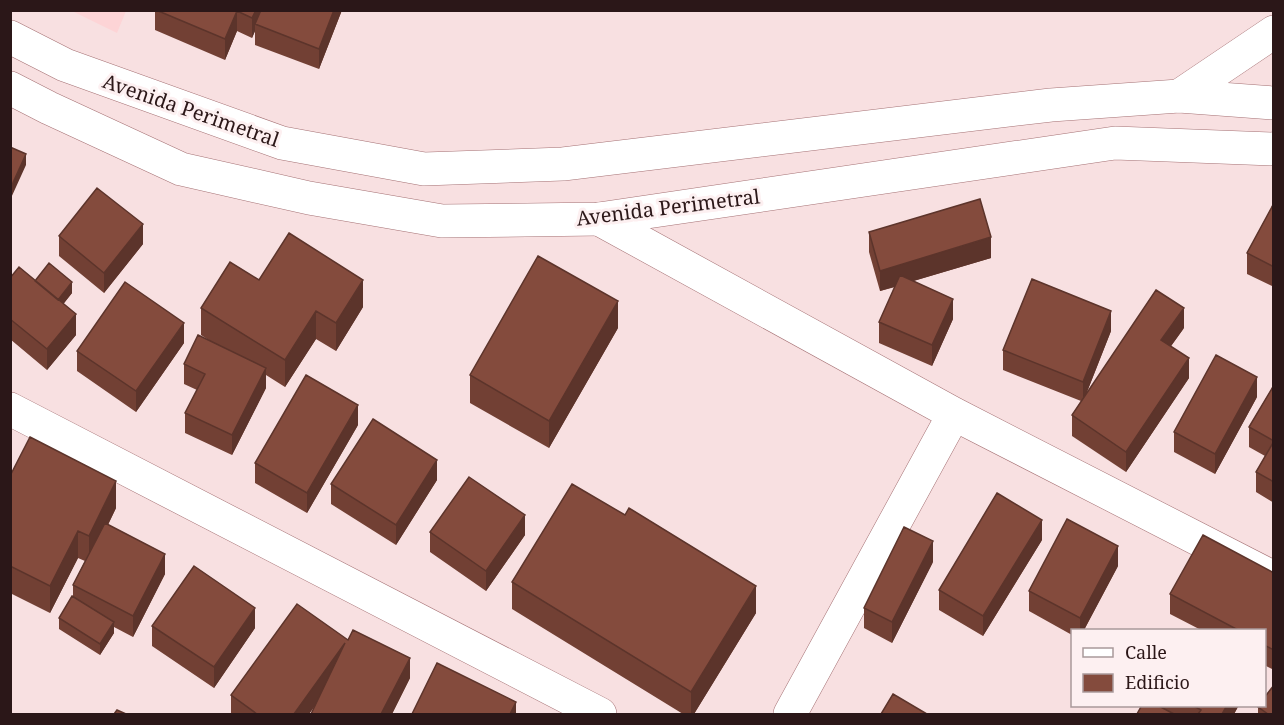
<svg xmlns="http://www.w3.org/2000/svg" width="1284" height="725" font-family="'Noto Serif',serif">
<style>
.built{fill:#fdd4d6}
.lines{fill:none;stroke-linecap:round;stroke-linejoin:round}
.street-casing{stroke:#a57174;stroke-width:34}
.secondary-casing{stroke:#a57174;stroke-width:34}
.street{stroke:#fff;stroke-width:33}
.secondary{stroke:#fff;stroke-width:33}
.wall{fill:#724034}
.shaded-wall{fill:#5c342b}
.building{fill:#844b3d;stroke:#5c342b;stroke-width:1.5}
.labels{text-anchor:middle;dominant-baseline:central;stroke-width:6;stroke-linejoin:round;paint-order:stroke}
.street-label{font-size:20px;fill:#2b1718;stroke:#fdf0f1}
</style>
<rect width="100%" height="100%" fill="#f8e0e1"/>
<path class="built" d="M72 11 126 10V11L117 33Z"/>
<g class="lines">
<defs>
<path id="street" d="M1179 96 1274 32
M599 219 954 414 1274 578
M10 409 600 714
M790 714 954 414"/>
<path id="secondary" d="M10 37 65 65 282 143 424 169 563 164 1051 105 1179 96 1274 103
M10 88 49 108 181 169 309 198 442 221 599 219 1115 143 1274 149"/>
</defs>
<use href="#street" class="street-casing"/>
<use href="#secondary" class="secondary-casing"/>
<use href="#street" class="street"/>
<use href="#secondary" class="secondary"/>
</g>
<path class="wall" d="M155 10H342L319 69 255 45V31L252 38 237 31 225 60 155 30Z
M1274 203V287L1247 274V253Z
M869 232 991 258 913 281 953 319 932 366 879 343V322L895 287 880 291 869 252Z
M59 236 143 244 104 293 59 256Z
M10 278 35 281 72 293 63 304 76 335 47 370 10 339Z
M259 280 363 307 336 351 316 339 285 387 266 375V388L232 455 185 433V413L197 390 184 384V364L210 341 201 335V308Z
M618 328 549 448 470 403V375Z
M1184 328 1171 346 1189 378 1126 472 1072 436V415L1081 401 1003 370V350L1111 331 1087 392Z
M184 343 136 412 77 371V351Z
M1274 385V503L1256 492V472L1265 456 1249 447V427Z
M1257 397 1215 474 1174 452V432Z
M358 425 307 513 255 483V463Z
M10 476 116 508 108 525 165 574 133 637 114 627V633L100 655 59 629V618L73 597V585L85 561 78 558 50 613 10 593Z
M437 480 396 545 331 504V484Z
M625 515 756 613 694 714H683L512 609V582Z
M430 532 525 535 486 591 430 552Z
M1042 540 983 636 939 610V590Z
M933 562 892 643 864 628V608Z
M1118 566 1084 630H1072V635L1029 611V591Z
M1274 573V670L1264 665V630H1201L1170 614V594Z
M152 626 255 628 214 688 152 646Z
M348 640 410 678 392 714H311L314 707 309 714H231V695Z
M1160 705H1239L1234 714H1137L1160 707Z
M1258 707 1274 714H1258Z"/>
<path class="shaded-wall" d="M256 10H264L255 24V31L252 38V18Z
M334 10H342L319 69V49Z
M237 11V31L225 60V39Z
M26 154V165L11 198V187Z
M143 224V244L104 293V273Z
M991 237V258L880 291V271Z
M363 280V307L336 351V323Z
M72 282V293L58 311V300Z
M953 299V319L932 366V345Z
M618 301V328L549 448V421Z
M1184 308V328L1161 360V340Z
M316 311V339L285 387V360Z
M1111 311V331L1083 402V382Z
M76 314V335L47 370V349Z
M184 323V343L136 412V391Z
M1189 358V378L1126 472V452Z
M266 368V388L232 455V435Z
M1257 377V397L1215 474V454Z
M358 405V425L307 513V493Z
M437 460V480L396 545V525Z
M116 481V508L89 563V536Z
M525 515V535L486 591V571Z
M1042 520V540L983 636V616Z
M78 531V558L50 613V586Z
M933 541V562L892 643V622Z
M1118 546V566L1084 630H1080V618Z
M165 554V574L133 637V616Z
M756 586V613L694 714H691V692Z
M255 608V628L214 688V667Z
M114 622V633L100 655V644Z
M345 643V663L309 714H294Z
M410 658V678L392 714H381Z
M516 702V714H510Z
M1227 705H1239L1234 714H1222Z"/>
<path class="building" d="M156 10H256L252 18 237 11 225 39Z
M261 10H334L319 49 255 24Z
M10 147 26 154 11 187H10Z
M97 188 143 224 104 273 59 236Z
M980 199 991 237 880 271 869 232Z
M1274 203V267L1247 253Z
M289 233 363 280 336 323 316 311 285 360 201 308 230 262 259 280Z
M538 256 618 301 549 421 470 375Z
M49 263 72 282 58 300 35 281Z
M19 267 76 314 47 349 10 319V278Z
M900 275 953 299 932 345 879 322Z
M1032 279 1111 311 1083 382 1003 350Z
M125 282 184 323 136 391 77 351Z
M1156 290 1184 308 1161 340 1189 358 1126 452 1072 415Z
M198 335 266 368 232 435 185 413 205 374 184 364Z
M1216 355 1257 377 1215 454 1174 432Z
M306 375 358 405 307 493 255 463Z
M1274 385V441L1249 427Z
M373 419 437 460 396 525 331 484Z
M30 437 116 481 89 536 78 531 50 586 10 566V476Z
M1274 441V482L1256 472Z
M469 477 525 515 486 571 430 532Z
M572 484 625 515 629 508 756 586 691 692 512 582Z
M997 493 1042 520 983 616 939 590Z
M1067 519 1118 546 1080 618 1029 591Z
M105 523 165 554 133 616 73 585Z
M904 527 933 541 892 622 864 608Z
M1203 535 1274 573V650L1264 645V630H1238L1170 594Z
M194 566 255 608 214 667 152 626Z
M72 596 114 622 100 644 59 618Z
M297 604 348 640 353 630 410 658 381 714H311L345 643 294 714H257L231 695Z
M437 663 516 702 510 714H412Z
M1274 685V714H1268L1258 707 1259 705H1264V698Z
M893 694 927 714H881Z
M1142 705H1157L1174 714H1137Z
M1192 705H1227L1222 714H1198L1201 710Z
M117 710 126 714H114Z"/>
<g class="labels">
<g class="street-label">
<text transform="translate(191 110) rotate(19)">Avenida Perimetral</text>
<text transform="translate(668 207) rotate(-7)">Avenida Perimetral</text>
</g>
</g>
<rect width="1284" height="725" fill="none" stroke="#2b1718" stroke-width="24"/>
<rect x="1071" y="629" width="195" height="78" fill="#fdf0f1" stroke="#a9999a" stroke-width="1.5"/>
<rect x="1083" y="648" width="30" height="9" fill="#ffffff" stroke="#a9999a" stroke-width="1.5"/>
<text x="1125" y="659" font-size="18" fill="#2b1718">Calle</text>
<rect x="1083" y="674" width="30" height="18" fill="#844b3d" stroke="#a9999a" stroke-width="1.5"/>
<text x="1125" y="689" font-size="18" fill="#2b1718">Edificio</text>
</svg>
